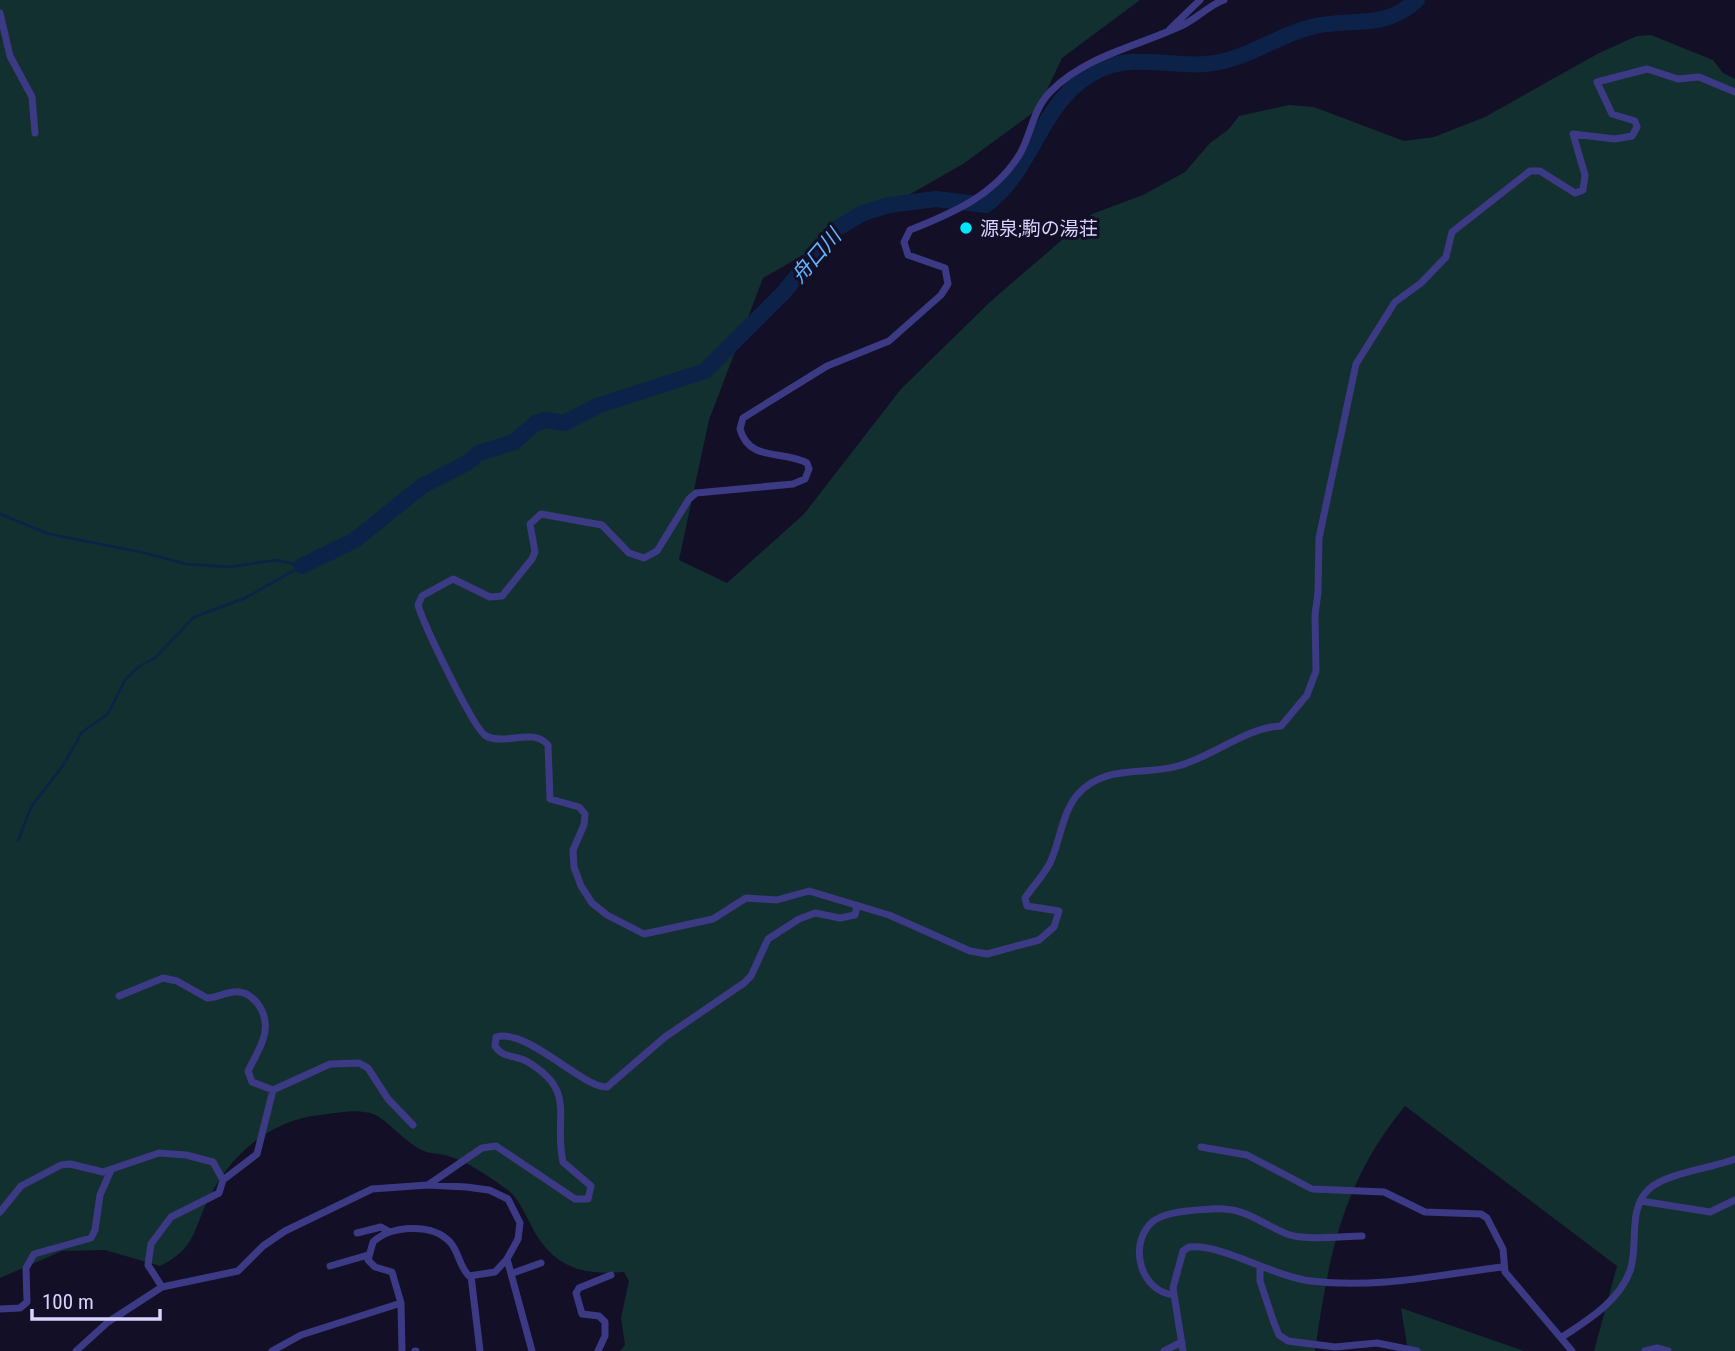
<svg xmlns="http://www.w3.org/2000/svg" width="1735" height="1351" font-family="'Roboto Condensed','Noto Sans JP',sans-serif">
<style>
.green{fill:#12302f}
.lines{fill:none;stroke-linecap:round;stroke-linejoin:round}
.stream{stroke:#0c2248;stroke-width:2.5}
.river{stroke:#0c2248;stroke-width:16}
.street{stroke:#3d3a85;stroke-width:7}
.poi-dot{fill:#00e5ff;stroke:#130f26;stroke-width:2.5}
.labels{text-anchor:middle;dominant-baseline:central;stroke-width:6;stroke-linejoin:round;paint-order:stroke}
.poi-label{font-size:19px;fill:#d9d4ff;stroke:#130f26;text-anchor:start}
.water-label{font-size:21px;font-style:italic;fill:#62b6ff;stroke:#130f26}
</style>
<rect width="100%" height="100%" fill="#130f26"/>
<path class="green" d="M0 0H1140L1062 58 1038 109 963 164 763 278 709 420 679 560 727 583 804 514 901 389 990 302 1092 214 1143 195 1185 172 1210 143 1228 130 1239 116 1289 105 1314 107 1404 141 1434 137 1485 117 1599 53 1637 36 1651 35 1713 60 1723 73 1735 79V1351H1594L1617 1266 1405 1106C1342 1183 1329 1254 1315 1351H620L625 1345 621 1318 629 1281 624 1272C587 1275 559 1270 537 1236 528 1222 522 1202 509 1191 490 1177 467 1161 445 1155 438 1153 430 1154 424 1151 406 1144 386 1118 373 1114 357 1108 336 1113 320 1115 271 1120 232 1153 210 1196 193 1228 197 1248 160 1266L105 1250 62 1251 0 1278Z
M1401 1308 1524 1351H1408Z"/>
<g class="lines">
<path class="stream" d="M0 514 49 534 145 553 186 564 229 567 276 560 302 566
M18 841 31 807 64 764 82 732 108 714 125 680 138 667 155 658 194 617 245 598 302 566"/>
<path class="river" d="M302 566 355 540 422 486 467 463 479 453 514 442 536 423 546 420 564 423 600 405 705 371 784 292 834 230 863 213 889 205 936 199 986 205C1037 167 1039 97 1101 69 1136 54 1170 67 1206 64 1247 60 1273 37 1311 27 1349 17 1384 31 1417 0"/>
<path class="street" d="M1224 0C1209 5 1198 18 1183 25 1139 46 1087 55 1051 91 1033 109 1032 131 1021 152 996 195 953 213 910 230L904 242 908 255 945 268 948 284 941 295 889 341 827 366 743 418 740 429C749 462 783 450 807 463L809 469 805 479 793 484 696 493 689 499 657 551 644 558 629 553 602 525 541 514 530 524 535 552 532 559 502 596 490 597 453 579 422 596 418 605C423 623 474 730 486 736 505 746 533 727 548 745L550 799 579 807 585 814 584 825 573 850 574 867 581 886 592 903 607 915 644 934 713 919 746 898 777 900 809 891 889 915 970 951 987 954 1039 940 1054 927 1059 911 1027 906 1025 898C1033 886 1043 876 1050 863 1060 842 1062 812 1078 794 1106 764 1142 776 1178 766 1212 757 1247 727 1281 726L1307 695 1316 671 1315 615 1318 592 1319 538 1356 364 1395 302 1421 283 1446 257 1452 232 1530 171H1540L1575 193 1583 190 1585 175 1573 134 1615 139 1632 136 1637 127 1635 121 1612 114 1597 82 1647 69 1678 79 1699 77 1735 92
M0 13 10 56 32 97 35 133
M1170 29 1200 0
M119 996 163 978 177 981 207 998C218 998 229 990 240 992 247 993 254 999 258 1004 275 1028 259 1049 248 1071L252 1082 273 1090 330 1064 359 1063 368 1068 388 1099 413 1125
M1201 1147 1247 1155 1312 1189 1384 1192 1425 1212 1481 1214 1487 1218 1503 1249 1505 1272 1572 1351
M223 1180 257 1154 273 1090
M428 1185 482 1148 496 1146 575 1199H588L591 1186 563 1162C553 1117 578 1092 528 1062 516 1055 502 1058 495 1046L496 1037C528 1028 582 1088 607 1087L665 1037 744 983 751 976 768 939 799 919 815 913 840 918 855 915 857 906
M1641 1201 1710 1212 1735 1200
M0 1212 21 1186 61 1165 70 1164 103 1172 159 1153 186 1155 213 1162 223 1180 219 1193 171 1217 151 1244 148 1265 162 1287
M357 1233 381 1227 388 1231
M507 1259 532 1351
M330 1266 368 1255
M1260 1268V1281L1274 1323 1279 1335 1288 1341 1335 1347 1377 1343 1417 1351
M513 1273 541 1263
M471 1276 480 1351
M1174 1295C1142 1292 1128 1248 1150 1224 1162 1211 1194 1210 1212 1209 1246 1207 1258 1222 1287 1234 1304 1241 1343 1236 1362 1236
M0 1309 20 1308 27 1302 26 1268 34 1254 91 1238 95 1230 100 1195 111 1170
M1562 1337C1588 1320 1619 1301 1630 1271 1639 1245 1627 1209 1649 1189 1666 1173 1712 1168 1735 1159
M76 1351 108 1322 162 1287 238 1271 263 1246 285 1231 372 1189 428 1185 466 1187 489 1190 508 1199 520 1223 518 1239 507 1259 495 1272 469 1276C459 1266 459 1252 450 1242 432 1223 391 1225 373 1242L368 1260 375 1267 392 1272 401 1303 402 1351
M272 1351 301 1335 401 1303
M415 1351H416
M598 1351 605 1336V1322L599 1316 582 1314 576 1293 579 1288 611 1275
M1164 1351 1182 1342
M1183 1351 1173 1288 1183 1251 1189 1247C1221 1243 1274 1277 1311 1281 1376 1289 1438 1275 1502 1267
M1645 1351 1657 1348 1668 1351"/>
</g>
<circle class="poi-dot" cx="966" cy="228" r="7"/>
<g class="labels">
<g class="poi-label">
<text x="980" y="228">源泉;駒の湯荘</text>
</g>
<g class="water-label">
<text transform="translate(816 256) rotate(-49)">舟口川</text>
</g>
</g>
<path d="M32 1309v10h128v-10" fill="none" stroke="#d9d4ff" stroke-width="3.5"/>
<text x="42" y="1309" font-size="21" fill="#d9d4ff" stroke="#130f26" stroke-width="5" paint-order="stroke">100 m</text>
</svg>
